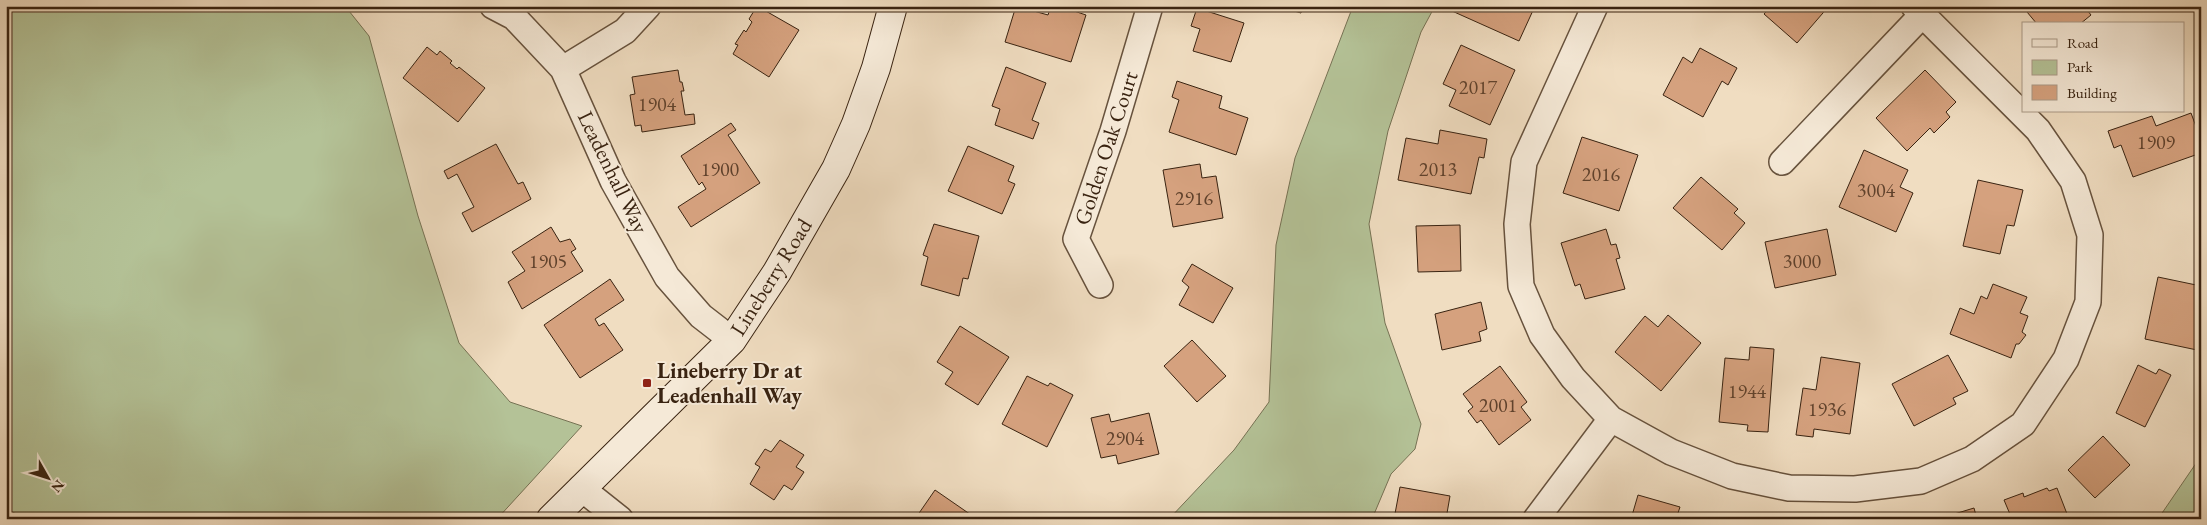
<svg xmlns="http://www.w3.org/2000/svg" width="2207" height="525" font-family="'EB Garamond',serif">
<style>
.green{fill:#b4c297;stroke:#767254}
.building{fill:#d5a17e;stroke:#392311}
.lines{fill:none;stroke-linecap:round;stroke-linejoin:round}
.street-casing{stroke:#67523d;stroke-width:28}
.secondary-casing{stroke:#392311;stroke-width:30}
.street{stroke:#f5e9d7;stroke-width:25}
.secondary{stroke:#f5e9d7;stroke-width:28}
.poi-dot{fill:#8f2418;stroke:#f5e9d7;stroke-width:2}
.labels{text-anchor:middle;dominant-baseline:central;stroke-width:4;stroke-linejoin:round;paint-order:stroke}
.number-label{font-size:20px;fill:#60422c}
.street-label{font-size:22px;fill:#392311;stroke:#f5e9d7}
.poi-label{font-size:22px;font-weight:bold;fill:#392311;stroke:#f5e9d7;text-anchor:start}
</style>
<rect width="100%" height="100%" fill="#f0ddc1"/>
<filter id="stains"><feTurbulence type="fractalNoise" baseFrequency=".004" numOctaves="4"/><feColorMatrix values="0 0 0 0 .2 0 0 0 0 .09 0 0 0 0 .02 0 0 0 .5 -.17"/></filter>
<radialGradient id="worn" r=".72"><stop offset=".6" stop-color="#630" stop-opacity="0"/><stop offset="1" stop-color="#630" stop-opacity=".3"/></radialGradient>
<path class="green" d="M6 6H345L369 36 418 216 459 343 510 402 582 426 497 519H66L55 515 23 517 6 509Z
M1353 6H1435L1421 32 1388 131 1369 224 1385 323 1421 424 1415 449 1391 474 1372 519H1169L1234 450 1269 402 1276 245 1295 158Z
M2201 456V519H2158Z"/>
<path class="building" d="M757 6 799 30 769 77 733 54 738 45 735 44 744 30 746 32 752 22 749 19Z
M1016 6 1048 15 1051 6H1059L1086 15 1071 62 1005 42Z
M1277 6H1303L1301 13Z
M1455 6H1535L1519 41 1452 11Z
M1771 6H1829L1797 43 1764 14Z
M2022 6H2084L2091 15 2080 24H2037Z
M1197 8 1244 23 1231 62 1193 51 1200 29 1191 26Z
M1461 45 1515 70 1490 125 1449 106 1456 90 1443 84Z
M427 47 437 55 440 51 452 61 450 63 457 69 459 67 485 88 458 122 403 78Z
M1700 48 1737 68 1728 85 1722 81 1703 117 1663 95 1683 57 1692 63Z
M1006 67 1046 83 1032 120 1039 123 1033 139 995 125 1000 109 992 106Z
M678 70 680 82H682L684 91H681L685 115 694 114 695 124 642 132 641 125 635 126 630 95 635 94 632 77Z
M1925 70 1956 102 1946 112 1950 117 1934 133 1930 128 1907 151 1876 118Z
M1177 81 1222 96 1219 108 1248 118 1236 155 1169 132 1179 100 1172 97Z
M2191 113 2201 140V153L2133 177 2121 145 2114 148 2108 131 2152 116 2156 126Z
M731 123 736 130 728 135 760 183 691 227 678 207 706 189 702 182 699 185 681 156Z
M1440 130 1487 139 1484 158 1479 157 1471 194 1398 180 1406 138 1438 144Z
M1582 137 1638 155 1619 211 1563 193Z
M496 144 518 184 523 182 531 199 472 232 462 213 474 207 457 174 448 179 444 171Z
M968 146 1014 166 1008 181 1015 184 1002 214 948 191Z
M1864 150 1908 170 1900 187 1913 193 1896 232 1839 207Z
M1200 164 1202 178 1216 176 1223 218 1173 227 1163 170Z
M1701 177 1738 209 1734 213 1745 223 1722 250 1673 208Z
M1978 180 2023 190 2014 226 2007 225 2000 254 1963 246Z
M934 224 979 236 968 279 963 278 959 296 921 285 928 257 923 255Z
M1460 225 1461 271 1418 272 1416 226Z
M551 227 560 242 570 239 576 249 571 252 583 271 522 309 508 282 525 271 512 252Z
M1606 229 1611 245 1616 244 1620 258 1616 259 1625 289 1585 299 1580 284 1575 286 1561 243Z
M1827 229 1836 275 1775 288 1765 242Z
M1192 264 1233 288 1213 323 1179 305 1189 287 1182 281Z
M2158 277 2201 286 2199 306H2201V329L2197 350 2145 339Z
M610 279 624 300 595 319 599 326 604 323 623 350 580 378 544 325Z
M1993 284 2027 297 2020 313 2028 316 2022 332 2026 335 2019 344H2016L2011 358 1950 334 1960 308 1974 314 1981 296 1987 299Z
M1481 302 1487 329 1479 332 1481 341 1442 350 1435 314Z
M1668 315 1701 343 1661 391 1615 352 1645 316 1658 327Z
M960 326 1009 357 978 405 945 384 953 372 937 362Z
M1192 340 1226 376 1197 402 1164 366Z
M1750 347 1774 349 1768 432 1747 431 1748 425 1719 422 1725 358 1749 360Z
M1948 355 1968 391 1953 398 1956 404 1914 426 1892 384Z
M1821 357 1860 363 1850 434 1814 429 1813 437 1796 435 1803 388 1816 390Z
M2138 365 2156 374 2159 369 2171 375 2145 427 2116 413Z
M1500 366 1527 402 1521 407 1531 420 1499 445 1481 420 1477 423 1468 411 1473 407 1463 394Z
M1027 376 1048 386 1050 383 1073 395 1047 447 1002 424Z
M1149 413 1159 454 1118 464 1116 455 1101 458 1091 418 1109 414 1111 422Z
M2103 436 2130 465 2095 498 2068 470Z
M780 440 804 455 796 467 804 472 792 490 784 485 774 500 750 484 760 467 755 464 765 449 771 452Z
M1400 487 1450 496 1446 519H1394Z
M2047 488 2049 491 2057 488 2069 519H2012L2004 500 2023 493 2024 497Z
M935 490 977 519H915Z
M1638 495 1680 507 1676 519H1631Z
M1974 508 1977 519H1952L1951 515Z"/>
<g class="lines">
<defs>
<path id="street" d="M493 6 514 17 563 69 613 181 667 277 701 316 732 340
M1595 6 1524 162 1517 224 1521 286 1542 335 1573 378 1611 419 1671 452 1732 476 1789 488 1855 489 1921 481 1972 459 2023 424 2066 359 2088 302 2090 235 2073 181 2038 130 1914 6
M563 69 625 31 648 6
M1782 162 1922 15
M1100 285 1076 239 1113 131 1150 6
M581 488 620 519
M1536 519 1611 419"/>
<path id="secondary" d="M551 519 732 340 777 272 836 169 856 124 876 68 893 6"/>
</defs>
<use href="#street" class="street-casing"/>
<use href="#secondary" class="secondary-casing"/>
<use href="#street" class="street"/>
<use href="#secondary" class="secondary"/>
</g>
<rect class="poi-dot" x="642" y="378" width="10" height="10" rx="2.5"/>
<g class="labels">
<g class="number-label">
<text x="1478" y="87">2017</text>
<text x="657" y="104">1904</text>
<text x="2156" y="142">1909</text>
<text x="720" y="169">1900</text>
<text x="1438" y="169">2013</text>
<text x="1601" y="174">2016</text>
<text x="1876" y="190">3004</text>
<text x="1194" y="198">2916</text>
<text x="548" y="261">1905</text>
<text x="1802" y="261">3000</text>
<text x="1747" y="391">1944</text>
<text x="1498" y="405">2001</text>
<text x="1827" y="409">1936</text>
<text x="1125" y="438">2904</text>
</g>
<g class="street-label">
<text transform="translate(1106 148) rotate(-72)">Golden Oak Court</text>
<text transform="translate(613 172) rotate(64)">Leadenhall Way</text>
<text transform="translate(771 277) rotate(-58)">Lineberry Road</text>
</g>
<g class="poi-label">
<text x="657" y="370">Lineberry Dr at<tspan x="657" dy="25">Leadenhall Way</tspan></text>
</g>
</g>
<rect width="2207" height="525" fill="none" stroke="#f0ddc1" stroke-width="25"/>
<rect x="8" y="8" width="2192" height="510" fill="none" stroke="#392311" stroke-width="2.5"/>
<rect x="12" y="12" width="2182" height="500" fill="none" stroke="#392311"/>
<rect x="2022" y="22" width="162" height="90" fill="#f5e9d7" stroke="#aa9a88"/>
<rect x="2032" y="39" width="25" height="8" fill="#f5e9d7" stroke="#aa9a88"/>
<text x="2067" y="48" font-size="15" fill="#392311">Road</text>
<rect x="2032" y="60" width="25" height="15" fill="#b4c297" stroke="#aa9a88"/>
<text x="2067" y="72" font-size="15" fill="#392311">Park</text>
<rect x="2032" y="85" width="25" height="15" fill="#d5a17e" stroke="#aa9a88"/>
<text x="2067" y="98" font-size="15" fill="#392311">Building</text>
<g transform="translate(48 478) rotate(129)" stroke="#f5e9d7" stroke-width="4" paint-order="stroke">
<path d="M0-4L9 19L0 12L-9 19Z" fill="#392311"/>
<text y="-8" font-size="14" font-weight="bold" text-anchor="middle" fill="#392311">N</text>
</g>
<rect width="100%" height="100%" filter="url(#stains)"/>
<rect width="100%" height="100%" fill="url(#worn)"/>
</svg>
